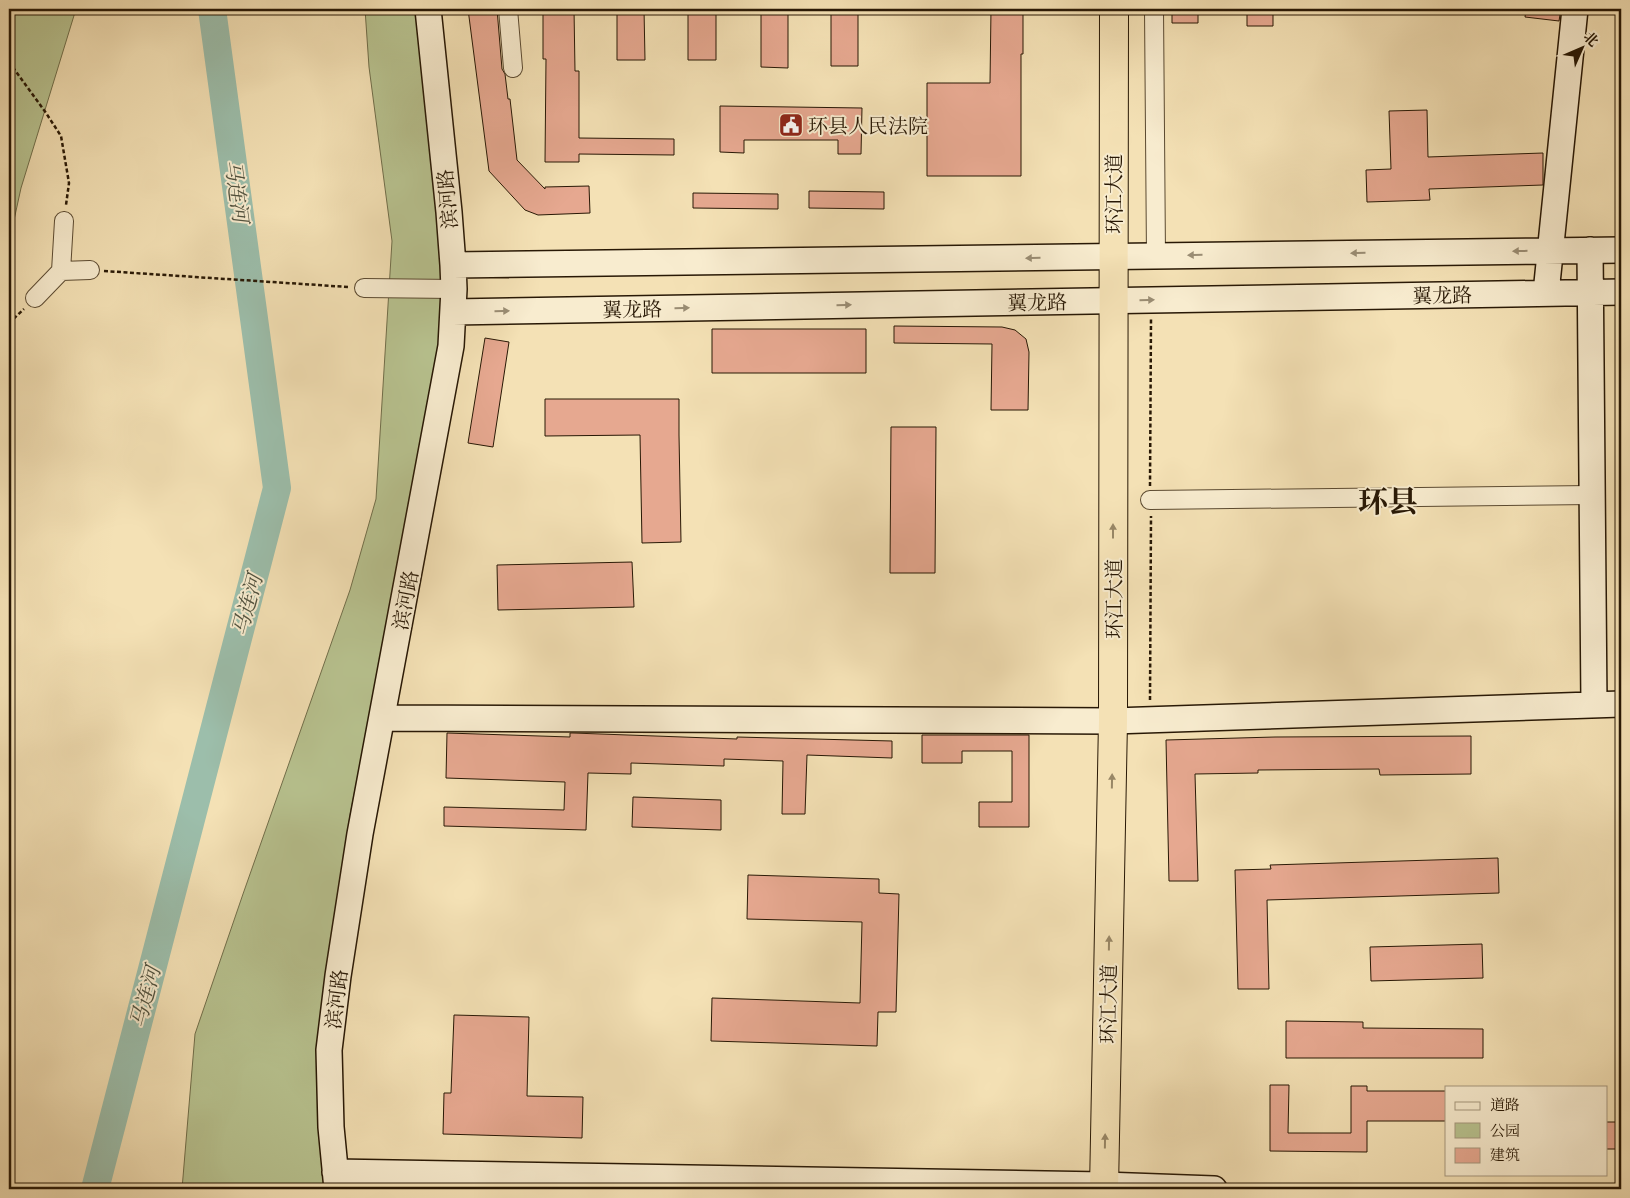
<svg xmlns="http://www.w3.org/2000/svg" width="1630" height="1198" font-family="'Gentium Book Plus','Noto Serif SC',serif">
<style>
.green{fill:#b8c390;stroke:#706e4a}
.lines{fill:none;stroke-linecap:round;stroke-linejoin:round}
.river{stroke:#9cbeab;stroke-width:28}
.building{fill:#e6a890;stroke:#281805}
.street-casing{stroke:#5b4a31;stroke-width:20}
.secondary-casing{stroke:#281805;stroke-width:28}
.highway-casing{stroke:#281805;stroke-width:30}
.path{stroke:#281805;stroke-width:2.5;stroke-dasharray:4 2.5;stroke-linecap:butt}
.street{stroke:#f8eccf;stroke-width:18}
.secondary{stroke:#f8eccf;stroke-width:25}
.highway{stroke:#f4e1b5;stroke-width:28}
.oneway{fill:#9a8d74}
.oneway2{fill:#988766}
.labels{text-anchor:middle;dominant-baseline:central;stroke-width:4;stroke-linejoin:round;paint-order:stroke}
.poi-label{font-size:20px;fill:#281805;stroke:#f8eccf;text-anchor:start}
.street-label{font-size:20px;fill:#281805;stroke:#f8eccf}
.water-label{font-size:21px;font-style:italic;fill:#51523f;stroke:#f8eccf}
.town-label{font-size:30px;font-weight:bold;fill:#281805;stroke:#f8eccf}
</style>
<rect width="100%" height="100%" fill="#f4e1b5"/>
<filter id="stains"><feTurbulence type="fractalNoise" baseFrequency=".004" numOctaves="4"/><feColorMatrix values="0 0 0 0 .2 0 0 0 0 .09 0 0 0 0 .02 0 0 0 .5 -.17"/></filter>
<radialGradient id="worn" r=".72"><stop offset=".6" stop-color="#630" stop-opacity="0"/><stop offset="1" stop-color="#630" stop-opacity=".3"/></radialGradient>
<path class="green" d="M9 9H76L21 188 9 243Z
M365 9H418L442 204 443 344 350 815 323 1030 331 1189H182L195 1034 243 894 350 590 376 499 392 241 369 67Z"/>
<g class="lines">
<path class="river" d="M95 1189 277 488 212 9"/>
</g>
<path class="building" d="M468 9H497L502 69 505 74 508 99H510L517 160 545 189V187L589 186 590 213 538 215 525 210 489 171Z
M543 9H574L575 71H579V138L674 139V155L579 154V162H545L546 59H543Z
M617 9H644L645 60H617Z
M688 9H716V60H688Z
M761 9H788V68L761 67Z
M831 9H858V66H831Z
M991 9H1023V54H1021V176H927V83H990Z
M1172 9H1198V23H1172Z
M1247 9H1273V26H1247Z
M1526 9H1561L1559 21 1525 17Z
M720 106 862 108 861 154H838V140H744V153L720 152Z
M1427 110 1428 157 1543 153V185L1429 189 1430 200 1367 202 1366 170 1391 169 1389 111Z
M809 191 884 192V209L809 208Z
M693 193 778 194V209L693 208Z
M894 326 1002 327 1015 330 1026 339 1029 352 1028 410H991L992 344 894 343Z
M712 329H866V373H712Z
M485 338 509 342 493 447 468 443Z
M545 399H679V435L681 542 642 543 640 435 545 436Z
M891 427H936L935 573H890Z
M632 562 634 607 498 610 497 565Z
M447 733 570 737V733H573L737 739V737L892 741V758L807 755 805 814H782L783 761 724 759V766L631 763V774L588 773 586 830 444 826V807L564 810 565 782 446 778Z
M922 735H1029V827H979V802H1012V751H962V763H922Z
M1471 736V774L1380 775 1379 769 1258 770V773L1195 774 1198 881H1169L1166 740 1275 737Z
M633 797 721 800V830L632 827Z
M1498 858 1499 893 1267 900 1269 989H1238L1235 870 1271 869 1270 865Z
M748 875 879 879V893L899 894 896 1012H878L877 1046 711 1041 712 998 860 1003 862 922 747 919Z
M1482 944 1483 978 1371 981 1370 947Z
M454 1015 529 1017 527 1096 583 1097 582 1138 443 1134 444 1093H451Z
M1286 1021 1363 1022V1028L1483 1029V1058H1286Z
M1270 1085H1289L1288 1133H1351V1086H1367V1091H1446V1121H1367V1152L1270 1151Z
M1606 1122H1621V1149H1606Z"/>
<g class="lines">
<defs>
<path id="street" d="M508 9 513 68
M1154 9 1156 256
M61 271 64 221
M364 288 454 289
M35 298 61 271 90 270
M1150 500 1592 495"/>
<path id="secondary" d="M1590 250 1594 705
M453 265 1621 250
M1546 293 1575 9
M453 312 1621 292
M382 718 1113 721 1621 704
M335 1172 1104 1185 1214 1189
M337 1189 331 1127 329 1050 338 976 360 834 451 346 454 289 453 265 449 212 428 9"/>
<path id="highway" d="M1104 1189 1113 721 1114 9"/>
</defs>
<use href="#street" class="street-casing"/>
<use href="#secondary" class="secondary-casing"/>
<use href="#highway" class="highway-casing"/>
<path class="path" d="M9 62 46 113 61 136 69 183 66 205
M104 271 348 287
M9 323 24 309
M1150 486 1151 319
M1150 700 1151 516"/>
<use href="#street" class="street"/>
<use href="#secondary" class="secondary"/>
<use href="#highway" class="highway"/>
</g>
<defs><path id="oneway-solid" d="M-6-.8H1V-3.2L6.5 0L1 3.2V.8H-6Z" transform="scale(1.25)"/></defs>
<g class="oneway">
<use href="#oneway-solid" transform="translate(1520 251) rotate(179)"/>
<use href="#oneway-solid" transform="translate(1358 253) rotate(179)"/>
<use href="#oneway-solid" transform="translate(1195 255) rotate(179)"/>
<use href="#oneway-solid" transform="translate(1033 258) rotate(179)"/>
<use href="#oneway-solid" transform="translate(1147 300) rotate(-2)"/>
<use href="#oneway-solid" transform="translate(844 305) rotate(-1)"/>
<use href="#oneway-solid" transform="translate(682 308) rotate(-1)"/>
<use href="#oneway-solid" transform="translate(502 311) rotate(-1)"/>
</g>
<g class="oneway2">
<use href="#oneway-solid" transform="translate(1113 531) rotate(-90)"/>
<use href="#oneway-solid" transform="translate(1112 781) rotate(-89)"/>
<use href="#oneway-solid" transform="translate(1109 943) rotate(-89)"/>
<use href="#oneway-solid" transform="translate(1105 1141) rotate(-89)"/>
</g>
<defs>
<symbol id="civic-square" viewBox="-11 -11 22 22"><rect x="-9" y="-9" width="18" height="18" rx="4" fill="#8f2418" stroke="#f8eccf"/><path d="M-.6-6.5H3V-4.5H.6V-3L4-1V1h2V6H-6V1h2V-1L-.6-3ZM-1.2 2.5V6h2.4V2.5Z" fill="#fff"/></symbol>
</defs>
<g fill-rule="evenodd">
<use href="#civic-square" x="777" y="111" width="28" height="28"/>
</g>
<g class="labels">
<g class="poi-label">
<text x="808" y="125">环县人民法院</text>
</g>
<g class="street-label">
<text transform="translate(1113 194) rotate(-90)">环江大道</text>
<text transform="translate(447 199) rotate(-95)">滨河路</text>
<text transform="translate(1442 295) rotate(-1)">翼龙路</text>
<text transform="translate(1037 302) rotate(-1)">翼龙路</text>
<text transform="translate(632 309) rotate(-1)">翼龙路</text>
<text transform="translate(1113 599) rotate(-90)">环江大道</text>
<text transform="translate(405 600) rotate(-79)">滨河路</text>
<text transform="translate(336 999) rotate(-83)">滨河路</text>
<text transform="translate(1108 1004) rotate(-89)">环江大道</text>
</g>
<g class="water-label">
<text transform="translate(237 191) rotate(82)">马连河</text>
<text transform="translate(247 605) rotate(-75)">马连河</text>
<text transform="translate(145 997) rotate(-75)">马连河</text>
</g>
<g class="town-label">
<text x="1388" y="501">环县</text>
</g>
</g>
<rect width="1630" height="1198" fill="none" stroke="#f4e1b5" stroke-width="30"/>
<rect x="10" y="10" width="1610" height="1178" fill="none" stroke="#281805" stroke-width="2.5"/>
<rect x="15" y="15" width="1600" height="1168" fill="none" stroke="#281805"/>
<rect x="1445" y="1086" width="162" height="90" fill="#f8eccf" stroke="#a5977e"/>
<rect x="1455" y="1102" width="25" height="8" fill="#f8eccf" stroke="#a5977e"/>
<text x="1490" y="1110" font-size="15" fill="#281805">道路</text>
<rect x="1455" y="1123" width="25" height="15" fill="#b8c390" stroke="#a5977e"/>
<text x="1490" y="1136" font-size="15" fill="#281805">公园</text>
<rect x="1455" y="1148" width="25" height="15" fill="#e6a890" stroke="#a5977e"/>
<text x="1490" y="1160" font-size="15" fill="#281805">建筑</text>
<g transform="translate(1582 48) rotate(45)" stroke="#f8eccf" stroke-width="4" paint-order="stroke">
<path d="M0-4L9 19L0 12L-9 19Z" fill="#281805"/>
<text y="-8" font-size="14" font-weight="bold" text-anchor="middle" fill="#281805">北</text>
</g>
<rect width="100%" height="100%" filter="url(#stains)"/>
<rect width="100%" height="100%" fill="url(#worn)"/>
</svg>
